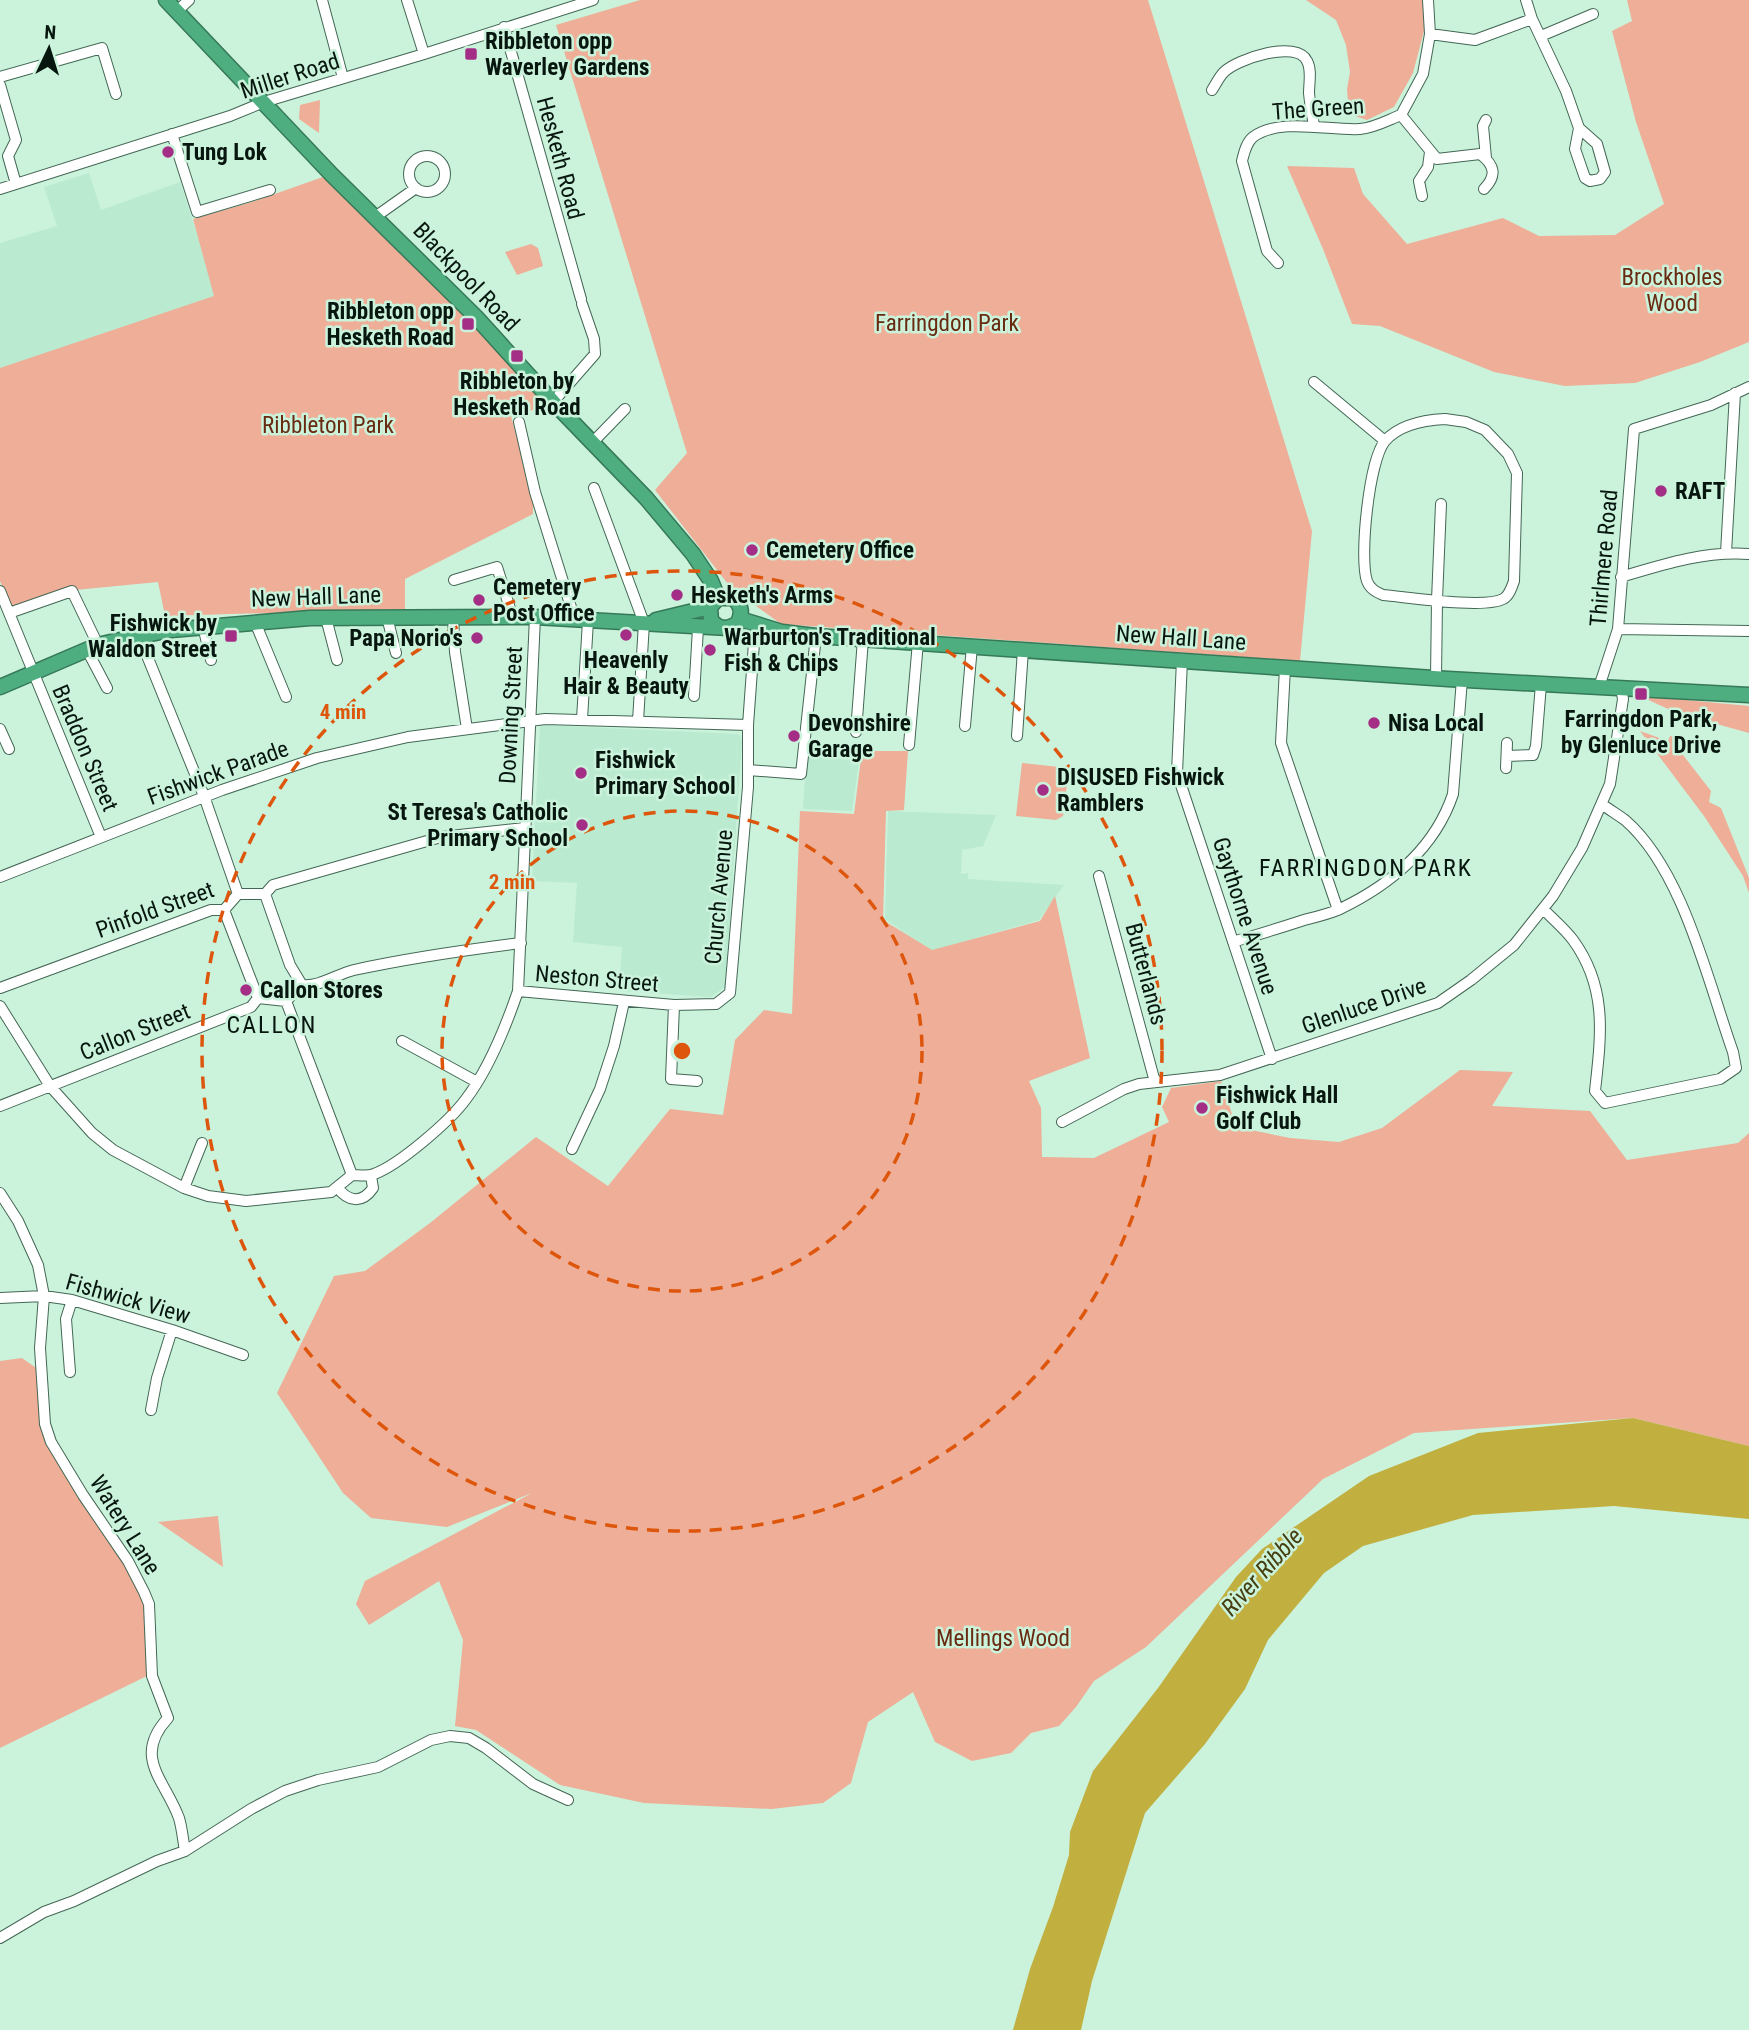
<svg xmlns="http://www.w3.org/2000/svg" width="1749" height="2030" font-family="'Roboto Condensed',sans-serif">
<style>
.built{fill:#baeacf}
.green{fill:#eeae97}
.water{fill:#c1af40}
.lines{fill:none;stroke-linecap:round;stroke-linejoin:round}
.minor-casing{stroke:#436754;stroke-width:12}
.highway-casing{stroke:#367958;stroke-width:17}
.minor{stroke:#fff;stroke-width:10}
.highway{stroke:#4fae80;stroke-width:14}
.ring{fill:none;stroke:#dd560c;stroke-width:3.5;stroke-dasharray:12 9}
.poi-dot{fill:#a42d85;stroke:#cbf3dc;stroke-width:2.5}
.labels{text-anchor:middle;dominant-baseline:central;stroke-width:5;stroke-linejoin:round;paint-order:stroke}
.poi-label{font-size:23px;font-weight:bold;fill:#07160e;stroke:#cbf3dc;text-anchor:start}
.street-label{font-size:23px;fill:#07160e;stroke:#cbf3dc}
.park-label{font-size:23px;fill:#682a11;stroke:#cbf3dc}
.neighbourhood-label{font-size:24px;letter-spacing:2px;fill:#07160e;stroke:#cbf3dc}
.water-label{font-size:24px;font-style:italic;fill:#453e10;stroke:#cbf3dc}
.centre{fill:#dd560c;stroke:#cbf3dc;stroke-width:3.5}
.ring-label{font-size:21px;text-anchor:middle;font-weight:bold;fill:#dd560c;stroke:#cbf3dc;stroke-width:5;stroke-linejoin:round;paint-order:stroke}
</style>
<rect width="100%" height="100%" fill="#cbf3dc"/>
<path class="built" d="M89 173 101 210 180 182 218 299 0 368V243L57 226 44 187Z
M540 725 738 734 740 736 742 741 725 987 711 997 619 991 622 947 573 942 577 883 532 881Z
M807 747 861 748 852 811 803 809Z
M888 811 996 815 983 846 962 850 961 874 968 873V879L1064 885 1039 920 932 951 885 919Z"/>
<path class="green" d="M640 0H1148L1312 531 1300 661 781 624 731 588 655 490 687 453 556 25Z
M1306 0H1423L1424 31 1413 73 1394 107 1367 120 1349 114 1347 89 1350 72 1346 45 1336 20Z
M1627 0H1749V342L1700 362 1635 383 1565 386 1494 372 1380 326 1352 324 1323 249 1287 166 1354 168 1363 194 1407 244 1503 218 1539 236 1615 235 1664 204 1636 122 1612 31 1632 21Z
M320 100 319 133 299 119 300 105Z
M323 177 392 243 524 377 548 406 511 416 533 496V514L405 579V609L165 616 158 582 65 591 11 608 0 581V368L214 296 193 219 252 202Z
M531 244 538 248 543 266 517 275 505 252Z
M1654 697 1749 706V733L1677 713 1644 698Z
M1640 731 1668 741 1670 736 1684 739 1683 755 1711 791 1709 802 1721 808 1749 878V893L1743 876 1704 816Z
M862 751H908L904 810 886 811 883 920 932 950 1040 921 1055 896 1090 1058 1029 1081 1041 1108 1042 1157 1094 1158 1169 1122 1162 1107 1171 1088 1221 1081 1234 1120 1246 1129 1290 1138 1339 1142 1382 1128 1460 1070 1513 1072 1492 1106 1590 1111 1627 1160 1738 1143 1749 1133V1446L1633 1418 1414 1433 1323 1479 1146 1647 1094 1681 1076 1707 1059 1726 1031 1733 1011 1753 972 1761 935 1742 913 1692 868 1722 851 1783 823 1803 772 1809 644 1803 560 1785 476 1730 455 1726 463 1640 439 1581 369 1625 356 1604 365 1581 532 1493 447 1527 371 1518 343 1493 277 1393 334 1276 365 1271 430 1223 536 1137 608 1186 670 1109 723 1115 735 1040 764 1010 792 1014 800 811 854 814Z
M1022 763 1069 768 1063 816 1056 820 1016 816Z
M22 1358 42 1372 45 1424 149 1604 155 1672 0 1748V1361Z
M218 1516 223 1567 158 1522Z"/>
<path class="water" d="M1633 1418 1749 1446V1519L1614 1506 1473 1515 1363 1546 1324 1573 1268 1640 1245 1689 1205 1744 1145 1813 1092 1981 1081 2030H1013L1030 1969 1053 1907 1069 1855 1070 1832 1093 1771 1158 1688 1236 1577 1262 1549 1369 1476 1478 1433Z"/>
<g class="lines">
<defs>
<path id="minor" d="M322 0 343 78
M407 0 424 54
M1526 0 1532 19 1566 91 1579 128 1597 144 1605 172 1600 179 1590 181 1585 178 1575 149 1579 128
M177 11 189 0
M504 27 581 299
M1430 34 1475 40 1532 19
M1541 36 1593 14
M0 77 102 48 116 94
M0 85 16 140 8 156 16 184
M1212 90C1216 84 1219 77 1224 72 1237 59 1297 39 1307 61 1312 70 1309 83 1309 93 1310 104 1312 115 1314 125
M1401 115 1437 159 1480 154C1495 165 1497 176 1484 189
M172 134 197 212 270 190
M409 174a18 18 0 1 1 36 0a18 18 0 1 1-36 0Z
M1486 158 1483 126 1486 120
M0 189 230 116 264 102 424 54 593 0
M1422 196 1419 181 1428 167 1430 152
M375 217 416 188
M1278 263 1267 251 1242 161C1244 153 1246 143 1253 137 1280 117 1330 131 1360 129 1374 128 1388 120 1401 115L1423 74 1430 34 1428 0
M1314 382 1385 441
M553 402 595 354 594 339 582 304
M1445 419 1466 422 1485 430 1508 454 1517 473 1514 581C1512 587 1509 596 1503 599 1484 609 1407 597 1383 595 1376 592 1370 589 1367 581 1359 558 1369 460 1385 441 1399 425 1425 420 1445 419Z
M519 422 535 492 575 620
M592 443 625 409
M594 488 644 623 638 721
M1726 553 1735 393
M1621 577C1664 564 1704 551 1749 554
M454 580 497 567 513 618
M0 591 101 837
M9 613 72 591 98 645
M387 617 396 653
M326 618 337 660
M453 618 455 652 467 729
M255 622 286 697
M203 626 211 660
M1618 629 1749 631
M139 636 204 796 238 894
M87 650 107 688
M1182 660 1177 773 1272 1059
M1285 668 1281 743 1338 910
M1436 678 1437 600 1441 504
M1599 687 1618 629 1634 429 1711 405 1749 387
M694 696 698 628
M582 719 588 621
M965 726 972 646
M0 729 9 749
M856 732 863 639
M1017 736 1023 650
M909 745 918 642
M1507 756 1533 755 1536 746 1541 684
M1506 768 1507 743
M748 770 801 774 816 636
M1099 876 1155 1082
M0 877 222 790 317 758 408 737 545 719 748 725
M265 894 273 885 441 837 525 828
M265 894 290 965 302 985
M1543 909C1553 919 1565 929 1573 940 1608 988 1601 1036 1595 1091L1605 1103 1720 1079 1736 1068 1733 1052C1708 982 1683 870 1625 820 1618 815 1610 810 1603 805
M224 910 258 998
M1233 942C1256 935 1280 928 1304 920 1316 917 1329 914 1340 909 1390 885 1435 848 1453 794L1462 679
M0 988 211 910H224L238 894H265
M518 991 674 1005
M258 998 286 1001 302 985C320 987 337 974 354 970 409 958 465 950 521 943
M286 1001 352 1175
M0 1006 50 1086 92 1133 113 1150 184 1188 208 1196 246 1201 331 1192 352 1175
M402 1041 477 1082
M697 1081 671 1079 674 1005 716 1004 730 993 748 787V725L754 643
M0 1106 251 1007 258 998
M1062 1122 1124 1089 1139 1084 1220 1075 1438 1003 1471 980 1514 945 1553 896 1582 848 1610 784 1623 699 1621 688
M572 1149 600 1089 614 1046 624 1002
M352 1175C359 1175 367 1177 374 1174 399 1165 450 1121 466 1099 488 1070 506 1026 518 991L535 617
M337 1187C348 1202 362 1204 373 1188L371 1176
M184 1188 202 1143
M0 1193 18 1221 38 1265 44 1296 40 1348 45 1424 51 1442 83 1495 128 1561 144 1592 149 1604 152 1676 168 1718C132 1757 165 1780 179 1818 182 1828 183 1840 185 1851
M0 1298 44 1296 72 1300 172 1330 243 1355
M70 1372 66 1319 72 1300
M151 1410 157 1378 172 1330
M0 1938 44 1912 74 1901 157 1861 185 1851 251 1809 285 1791 318 1780 378 1767 431 1740 450 1736 469 1738 486 1748 533 1784 568 1800"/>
<path id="highway" d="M166 0 332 175 476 317 553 402 646 498 693 554 711 581 718 598
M740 619 782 632 816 636 1448 679 1749 695
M656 620 710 607
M0 687 98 645 115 641 171 630 310 618 535 617 728 628 737 624C743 614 742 605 733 598H718L710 607 711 621 719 627"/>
</defs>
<use href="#minor" class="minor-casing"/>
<use href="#highway" class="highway-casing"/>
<use href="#minor" class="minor"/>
<use href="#highway" class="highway"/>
</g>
<g class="ring">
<circle cx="682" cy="1051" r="240"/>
<circle cx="682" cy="1051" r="480"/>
</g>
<g class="poi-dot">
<rect x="464" y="47" width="14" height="14" rx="3.5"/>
<circle cx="168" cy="152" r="7"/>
<rect x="461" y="317" width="14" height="14" rx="3.5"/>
<rect x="510" y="349" width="14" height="14" rx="3.5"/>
<circle cx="1661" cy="491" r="7"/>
<circle cx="752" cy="550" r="7"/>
<circle cx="677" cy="595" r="7"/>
<circle cx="479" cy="600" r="7"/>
<circle cx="626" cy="635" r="7"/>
<rect x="224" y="629" width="14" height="14" rx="3.5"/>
<circle cx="477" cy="638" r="7"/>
<circle cx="710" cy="650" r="7"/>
<rect x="1634" y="687" width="14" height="14" rx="3.5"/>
<circle cx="1374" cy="723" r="7"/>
<circle cx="794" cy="736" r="7"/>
<circle cx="581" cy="773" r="7"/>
<circle cx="1043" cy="790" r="7"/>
<circle cx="582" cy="825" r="7"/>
<circle cx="246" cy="990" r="7"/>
<circle cx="1202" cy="1108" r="7"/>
</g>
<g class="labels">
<g class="poi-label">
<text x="485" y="41">Ribbleton opp<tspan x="485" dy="26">Waverley Gardens</tspan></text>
<text x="182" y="152">Tung Lok</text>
<text x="454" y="311" text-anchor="end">Ribbleton opp<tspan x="454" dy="26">Hesketh Road</tspan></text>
<text x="517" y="381" text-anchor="middle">Ribbleton by<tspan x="517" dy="26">Hesketh Road</tspan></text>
<text x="1675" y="491">RAFT</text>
<text x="766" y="550">Cemetery Office</text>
<text x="493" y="587">Cemetery<tspan x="493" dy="26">Post Office</tspan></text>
<text x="691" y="595">Hesketh's Arms</text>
<text x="217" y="623" text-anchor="end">Fishwick by<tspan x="217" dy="26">Waldon Street</tspan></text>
<text x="724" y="637">Warburton's Traditional<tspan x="724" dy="26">Fish &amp; Chips</tspan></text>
<text x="463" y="638" text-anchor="end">Papa Norio's</text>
<text x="626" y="660" text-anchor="middle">Heavenly<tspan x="626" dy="26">Hair &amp; Beauty</tspan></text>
<text x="1641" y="719" text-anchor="middle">Farringdon Park,<tspan x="1641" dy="26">by Glenluce Drive</tspan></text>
<text x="808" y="723">Devonshire<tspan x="808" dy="26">Garage</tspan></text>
<text x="1388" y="723">Nisa Local</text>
<text x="595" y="760">Fishwick<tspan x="595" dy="26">Primary School</tspan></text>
<text x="1057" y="777">DISUSED Fishwick<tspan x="1057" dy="26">Ramblers</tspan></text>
<text x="568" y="812" text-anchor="end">St Teresa's Catholic<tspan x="568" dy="26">Primary School</tspan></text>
<text x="260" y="990">Callon Stores</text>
<text x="1216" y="1095">Fishwick Hall<tspan x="1216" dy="26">Golf Club</tspan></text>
</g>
<g class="street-label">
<text transform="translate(290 76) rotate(-18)">Miller Road</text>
<text transform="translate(1318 109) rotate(-4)">The Green</text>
<text transform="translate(560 158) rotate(75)">Hesketh Road</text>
<text transform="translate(466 277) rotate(46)">Blackpool Road</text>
<text transform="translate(1604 558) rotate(-85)">Thirlmere Road</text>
<text transform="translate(316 597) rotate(-2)">New Hall Lane</text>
<text transform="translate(1181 638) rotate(4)">New Hall Lane</text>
<text transform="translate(511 715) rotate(-87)">Downing Street</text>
<text transform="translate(85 748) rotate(67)">Braddon Street</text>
<text transform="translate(218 773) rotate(-20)">Fishwick Parade</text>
<text transform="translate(719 897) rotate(-85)">Church Avenue</text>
<text transform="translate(155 910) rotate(-20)">Pinfold Street</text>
<text transform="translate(1245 916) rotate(72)">Gaythorne Avenue</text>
<text transform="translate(1146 974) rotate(75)">Butterlands</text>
<text transform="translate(597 979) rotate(5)">Neston Street</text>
<text transform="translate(1364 1006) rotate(-19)">Glenluce Drive</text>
<text transform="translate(135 1032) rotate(-22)">Callon Street</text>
<text transform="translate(128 1299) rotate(16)">Fishwick View</text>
<text transform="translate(125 1525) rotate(58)">Watery Lane</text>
</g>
<g class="park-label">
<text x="1672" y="277">Brockholes<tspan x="1672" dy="26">Wood</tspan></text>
<text x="947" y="323">Farringdon Park</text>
<text x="328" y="425">Ribbleton Park</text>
<text x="1003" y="1638">Mellings Wood</text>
</g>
<g class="neighbourhood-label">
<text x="1366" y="868">FARRINGDON PARK</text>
<text x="272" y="1025">CALLON</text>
</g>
<g class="water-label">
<text transform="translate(1262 1572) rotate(-48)">River Ribble</text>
</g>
</g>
<circle cx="682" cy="1051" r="10" class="centre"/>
<g class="ring-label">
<text x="343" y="719">4 min</text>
<text x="512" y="889">2 min</text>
</g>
<g transform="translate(49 49) rotate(4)" stroke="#cbf3dc" stroke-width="5" paint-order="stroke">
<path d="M0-5L12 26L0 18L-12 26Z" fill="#07160e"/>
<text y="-10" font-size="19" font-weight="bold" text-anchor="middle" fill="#07160e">N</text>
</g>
</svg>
